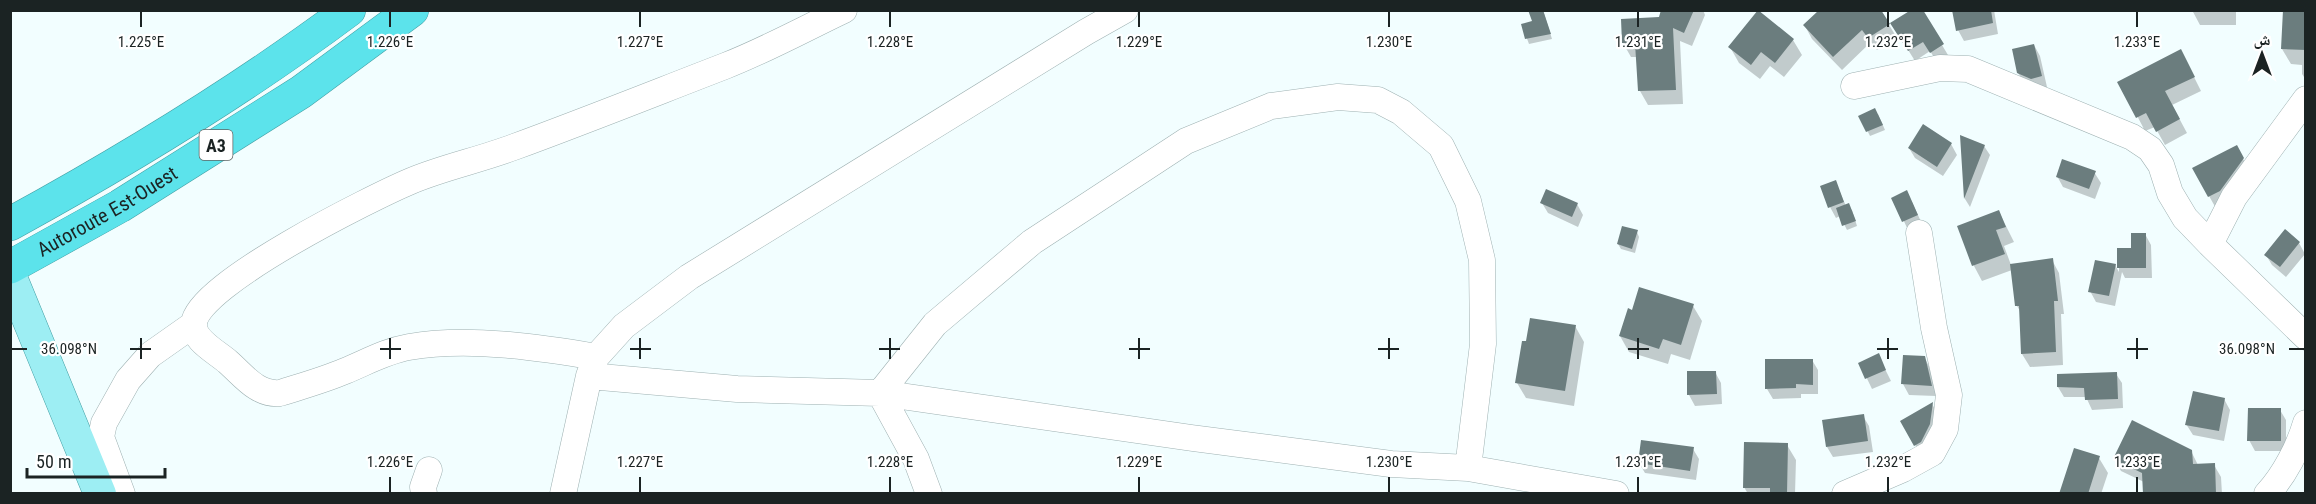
<svg xmlns="http://www.w3.org/2000/svg" width="2316" height="504" font-family="'Roboto Condensed','Noto Naskh Arabic',sans-serif">
<style>
.shadow{fill:#0003}
.building{fill:#6b7d7e}
.lines{fill:none;stroke-linecap:round;stroke-linejoin:round}
.minor-casing{stroke:#9eb1b2;stroke-width:27}
.major-casing{stroke:#45a0a5;stroke-width:33}
.highway-casing{stroke:#45a0a5;stroke-width:34}
.minor{stroke:#fff;stroke-width:26}
.major{stroke:#9deef3;stroke-width:32}
.highway{stroke:#5ce3eb;stroke-width:33}
.ticks{fill:none;stroke:#1b2323;stroke-width:2}
.labels{text-anchor:middle;dominant-baseline:central;stroke-width:4.5;stroke-linejoin:round;paint-order:stroke}
.shield{fill:#fff;stroke:#5f6565;stroke-width:1.5}
.shield-label{font-size:18px;font-weight:bold;fill:#1b2323}
.street-label{font-size:20px;fill:#1b2323;stroke:#fff}
.ticks-label{font-size:15px;text-anchor:middle;fill:#1b2323;stroke:#fff;stroke-width:4.5;stroke-linejoin:round;paint-order:stroke}
</style>
<rect width="100%" height="100%" fill="#f2feff"/>
<path class="shadow" d="M1530 10H1543L1552 39 1529 44 1522 25 1534 22Z
M1663 10H1703L1705 15 1692 46 1680 41 1683 104 1648 105 1640 91 1638 57H1631L1623 43 1660 19Z
M1821 10 1823 12 1826 10H1880L1897 38 1877 50 1871 42 1842 70 1812 39 1805 26Z
M1921 10 1948 55 1937 62 1930 51 1915 61 1892 24Z
M1954 10H1994L1998 34 1964 41 1958 30Z
M2192 10H2236V25H2200Z
M2306 10V80L2302 74V65L2291 64 2282 49Z
M1793 40 1802 55 1784 77 1770 66 1760 79 1739 63 1730 47Z
M2034 45 2040 56 2047 87 2038 89 2025 84 2018 73Z
M2188 65 2201 91 2172 105 2187 133 2165 145 2155 127 2145 131 2120 83Z
M1878 114 1885 130 1870 136 1860 116Z
M1961 137 1984 146 1990 155 1970 207 1965 199Z
M1951 144 1957 155 1943 176 1915 158 1909 148Z
M2236 147 2252 174 2218 212 2194 169Z
M2094 172 2101 183 2095 199 2063 187 2057 176Z
M1835 181 1846 206 1852 210 1857 226 1847 230 1840 216 1836 218 1830 207Z
M1893 198 1912 202 1923 226 1909 232Z
M1542 203 1577 204 1583 215 1578 227 1548 213Z
M1999 212 2014 242 2004 246 2011 265 2052 260 2059 273 2064 314H2061L2063 365 2030 367 2022 354 2020 311 2017 306 2012 270 1982 281 1974 266 1959 227Z
M1637 232 1639 237 1635 253 1621 249 1618 244Z
M2285 232 2299 243 2305 254 2286 277 2272 265 2266 255Z
M2145 234 2151 245 2152 278H2125L2122 272 2115 306 2096 302 2090 291 2115 265 2119 272V250H2133Z
M1693 306 1702 321 1690 360 1671 354 1668 364 1629 352 1620 336Z
M1575 326 1584 342 1574 406 1526 398 1517 383Z
M1878 355 1891 381 1872 389 1860 364Z
M1924 357 1930 368 1936 396 1909 395 1903 384Z
M1812 360 1818 370V394H1801V398L1773 399 1767 389Z
M1715 372 1721 383 1722 404 1695 406 1689 395 1688 373Z
M2116 374 2122 383 2123 408 2092 410 2086 397H2064L2058 387 2059 375Z
M2224 399 2230 410 2224 441 2193 435 2186 424Z
M1932 404 1938 414 1921 455 1902 422Z
M2280 410 2286 420V451H2255L2249 440Z
M1863 416 1869 426 1873 452 1833 457 1827 447Z
M1787 445 1796 460 1795 494H1748L1744 487Z
M1693 449 1699 459 1696 480 1645 473 1639 463Z
M2191 451 2198 465H2214L2221 477 2222 494H2145L2144 482 2121 471 2114 459Z
M2099 458 2108 473 2101 494H2061Z"/>
<path class="building" d="M1528 10H1543L1551 34 1525 39 1521 24 1532 21Z
M1661 10H1694L1684 33 1673 28 1676 90 1638 91 1635 43H1622L1621 19 1659 17Z
M1758 10 1794 39 1775 63 1761 52 1751 65 1728 47Z
M1835 10H1881L1890 24 1868 38 1862 30 1833 57 1803 25 1818 11Z
M1911 10H1923L1944 44 1930 53 1923 42 1908 51 1890 23Z
M1952 10H1991L1993 23 1956 31Z
M2283 10H2306V50L2281 49Z
M2034 44 2042 76 2031 79 2017 73 2012 49Z
M2181 49 2195 77 2165 91 2180 119 2156 132 2146 113 2136 118 2117 82Z
M1875 108 1883 125 1866 132 1858 116Z
M1923 124 1952 143 1937 167 1908 148Z
M1960 135 1985 145 1964 199Z
M2237 145 2244 158 2220 191 2208 197 2192 168Z
M2062 159 2096 171 2089 189 2056 177Z
M1836 180 1844 202 1828 208 1820 186Z
M1546 189 1578 203 1572 217 1540 203Z
M1907 190 1918 215 1902 222 1891 198Z
M1849 203 1856 221 1842 226 1836 208Z
M1999 210 2006 227 1996 230 2005 254 1972 266 1957 226Z
M1622 226 1638 230 1632 249 1617 244Z
M2285 229 2300 242 2280 267 2264 255Z
M2131 233H2146V268H2117V248H2131Z
M2053 258 2058 301H2054L2056 352 2021 354 2019 306H2015L2010 264Z
M2095 260 2116 264 2109 296 2088 292Z
M1639 287 1694 304 1681 345 1663 339 1659 349 1619 336 1628 308 1632 310Z
M1530 318 1576 325 1565 391 1515 383 1522 341H1526Z
M1879 353 1886 370 1865 379 1858 363Z
M1903 355 1925 356 1932 386 1901 384Z
M1765 359H1813V385L1796 384V388L1765 389Z
M1687 371H1716L1717 394 1687 395Z
M2117 372 2118 399 2085 400 2084 388 2057 387V374Z
M2193 391 2225 398 2219 431 2185 425Z
M1933 402 1930 424 1921 442 1914 446 1900 421Z
M2248 408H2281V441H2247Z
M1864 414 1868 441 1826 447 1822 420Z
M2132 420 2192 450 2193 464 2215 463 2216 494H2143L2142 473 2113 459Z
M1641 440 1694 447 1690 471 1638 463Z
M1744 442 1788 443 1787 494H1770V488H1743Z
M2074 448 2100 456 2088 494H2059Z"/>
<g class="lines">
<defs>
<path id="minor" d="M1854 86 1940 68 1968 69 2132 137 2150 149 2161 165 2170 193 2185 218 2210 244
M2306 99 2234 197 2210 244 2306 337
M596 357C538 347 468 337 409 347 386 351 367 362 345 371 324 380 302 386 280 393 257 395 244 376 228 362 217 352 192 340 194 323 198 284 373 197 411 181 444 167 480 160 514 147 585 121 655 93 725 66 766 50 804 29 844 10
M589 376 737 389 880 393 1192 438 1391 464 1468 468 1616 494
M122 494 101 437 104 423 128 380 150 355 194 324
M424 494 423 487 429 470
M563 494 589 376 596 357 624 326 689 277 1086 32 1125 10
M929 494 916 459 880 393 935 324 1032 242 1186 141 1271 106 1338 97 1378 100 1401 112 1441 146 1468 201 1482 260 1483 344 1468 468
M1845 494 1903 469 1932 453 1945 429 1949 395 1934 328 1919 233
M2267 494C2284 476 2299 447 2306 423"/>
<path id="major" d="M10 275 100 494"/>
<g id="highway">
<path d="M10 224C127 160 242 90 349 10"/>
<path id="s1" d="M10 267 120 206 301 92 412 10"/>
</g>
</defs>
<use href="#minor" class="minor-casing"/>
<use href="#major" class="major-casing"/>
<use href="#highway" class="highway-casing"/>
<use href="#minor" class="minor"/>
<use href="#major" class="major"/>
<use href="#highway" class="highway"/>
</g>
<path class="ticks" d="M141 12V27M390 12V27M640 12V27M890 12V27M1139 12V27M1389 12V27M1638 12V27M1888 12V27M2137 12V27M141 338V359M390 338V359M640 338V359M890 338V359M1139 338V359M1389 338V359M1638 338V359M1888 338V359M2137 338V359M12 349H27M130 349H151M380 349H401M630 349H651M879 349H900M1129 349H1150M1378 349H1399M1628 349H1649M1877 349H1898M2127 349H2148M2289 349H2304M390 477V492M640 477V492M890 477V492M1139 477V492M1389 477V492M1638 477V492M1888 477V492M2137 477V492"/>
<g class="labels">
<rect class="shield" x="199.5" y="130" width="33" height="30" rx="4.5"/>
<g class="shield-label">
<text x="216" y="145">A3</text>
</g>
<g class="street-label">
<text stroke="none"><textPath href="#s1" startOffset="112">Autoroute Est-Ouest</textPath></text>
</g>
</g>
<g class="ticks-label">
<text x="141" y="47">1.225°E</text>
<text x="390" y="47">1.226°E</text>
<text x="640" y="47">1.227°E</text>
<text x="890" y="47">1.228°E</text>
<text x="1139" y="47">1.229°E</text>
<text x="1389" y="47">1.230°E</text>
<text x="1638" y="47">1.231°E</text>
<text x="1888" y="47">1.232°E</text>
<text x="2137" y="47">1.233°E</text>
<text x="69" y="354">36.098°N</text>
<text x="2247" y="354">36.098°N</text>
<text x="390" y="467">1.226°E</text>
<text x="640" y="467">1.227°E</text>
<text x="890" y="467">1.228°E</text>
<text x="1139" y="467">1.229°E</text>
<text x="1389" y="467">1.230°E</text>
<text x="1638" y="467">1.231°E</text>
<text x="1888" y="467">1.232°E</text>
<text x="2137" y="467">1.233°E</text>
</g>
<rect width="2316" height="504" fill="none" stroke="#1b2323" stroke-width="24"/>
<g transform="translate(2262 54)" stroke="#ffffff" stroke-width="4.5" paint-order="stroke">
<path d="M0-4.5L10 22L0 15L-10 22Z" fill="#1b2323"/>
<text y="-9" font-size="16" font-weight="bold" text-anchor="middle" fill="#1b2323">ش</text>
</g>
<path d="M27 468v9h138v-9" fill="none" stroke="#1b2323" stroke-width="3"/>
<text x="36" y="468" font-size="18" fill="#1b2323" stroke="#ffffff" stroke-width="4.5" paint-order="stroke">50 m</text>
</svg>
